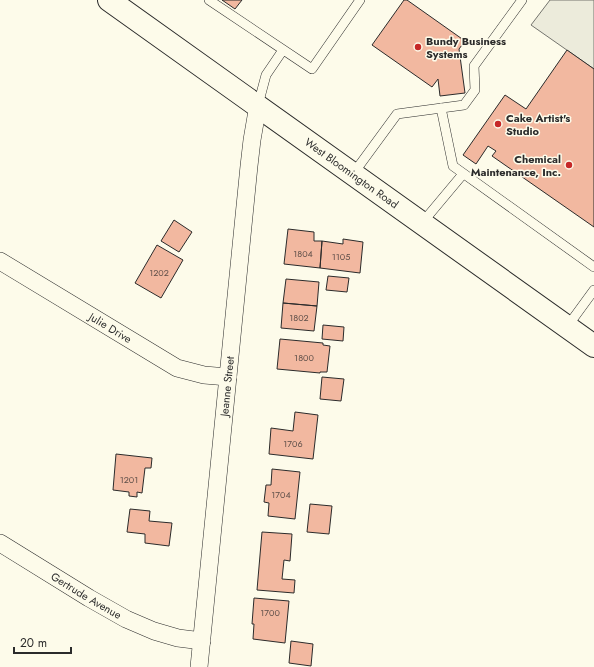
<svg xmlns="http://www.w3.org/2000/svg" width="594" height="667" font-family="Jost,sans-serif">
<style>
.green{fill:#ecebdb;stroke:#74746e}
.building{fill:#f2b8a0;stroke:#2b2b2b}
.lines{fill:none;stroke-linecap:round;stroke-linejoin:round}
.lane-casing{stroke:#2b2b2b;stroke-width:10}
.street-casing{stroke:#2b2b2b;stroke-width:18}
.primary-casing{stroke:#2b2b2b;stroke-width:24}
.lane{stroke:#fdfbea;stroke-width:9}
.street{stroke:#fdfbea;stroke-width:17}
.primary{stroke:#fdfbea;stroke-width:22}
.poi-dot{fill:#c62828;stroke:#fdfbea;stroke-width:1.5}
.labels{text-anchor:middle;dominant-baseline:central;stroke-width:3;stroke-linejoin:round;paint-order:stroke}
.number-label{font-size:9px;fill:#5d4e48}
.poi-label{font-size:11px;font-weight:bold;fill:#2b2b2b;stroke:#fdfbea;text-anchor:start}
.street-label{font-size:11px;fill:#2b2b2b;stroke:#fdfbea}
</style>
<rect width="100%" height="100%" fill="#fdfbea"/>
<path class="green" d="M550 0H594V69L531 25Z"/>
<path class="building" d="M222 0H242L235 9Z
M404 0H407L465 41 459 49 465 93 440 96 438 79 432 87 372 45Z
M567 50 594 69V227L492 156 496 151 488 146 476 164 463 155 505 95 526 109Z
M174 220 192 232 179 252 161 241Z
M288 229 314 232V241H322L320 268 284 264Z
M343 239 363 242 360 273 320 268 322 241 343 244Z
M157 245 183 260 161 298 135 283Z
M328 276 349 278 347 292 326 290Z
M286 279 319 282 317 306 283 303Z
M283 303 317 306 314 331 281 328Z
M323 325 344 327 343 341 322 339Z
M280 339 323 343V345L330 346 327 372H320V373L277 369Z
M322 377 344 379 341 401 320 399Z
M295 412 318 415 313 459 269 454 271 428 293 431Z
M116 454 152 458 151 468H145L142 493 137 492V497L129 496V492L113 490Z
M272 469 300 472 295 519 268 516 269 503 264 502 266 485H271Z
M310 504 332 506 329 534 307 532Z
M130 509 150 511 149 521 172 523 169 546 145 543V534L127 532Z
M262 532 292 534 290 561 284 560 282 579 295 580 294 593 257 590Z
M254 598 289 601 285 643 253 639 254 624H252Z
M291 641 313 644 311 666 289 663Z"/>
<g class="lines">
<defs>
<path id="lane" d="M209 0 312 69 360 0
M258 105 266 75 283 50
M441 108 453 166 594 267
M353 174 397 114 464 105 475 90 474 66 522 0
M422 223 463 174
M567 327 594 290"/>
<g id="street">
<path id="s1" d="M0 261 177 368 204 375 228 377"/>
<path id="s2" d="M0 543 89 598 126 619 154 631 178 638 202 641"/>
<path id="s3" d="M199 667 249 166 252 140 258 105"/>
</g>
<g id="primary">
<path id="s4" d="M109 0C271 115 432 231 594 346"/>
</g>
</defs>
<use href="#lane" class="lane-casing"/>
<use href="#street" class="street-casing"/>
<use href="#primary" class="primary-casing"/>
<use href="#lane" class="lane"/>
<use href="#street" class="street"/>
<use href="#primary" class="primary"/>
</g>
<g class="poi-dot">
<circle cx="418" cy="47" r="4"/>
<circle cx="498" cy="124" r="4"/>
<circle cx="569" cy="165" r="4"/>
</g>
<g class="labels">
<g class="number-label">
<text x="303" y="253">1804</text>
<text x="341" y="256">1105</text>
<text x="159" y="272">1202</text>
<text x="299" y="317">1802</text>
<text x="304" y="357">1800</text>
<text x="293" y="443">1706</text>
<text x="129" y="479">1201</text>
<text x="281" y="494">1704</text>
<text x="270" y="612">1700</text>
</g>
<g class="poi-label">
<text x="426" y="41">Bundy Business<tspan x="426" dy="13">Systems</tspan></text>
<text x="506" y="118">Cake Artist's<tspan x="506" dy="13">Studio</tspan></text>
<text x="561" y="159" text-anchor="end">Chemical<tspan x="561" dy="13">Maintenance, Inc.</tspan></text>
</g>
<g class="street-label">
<text stroke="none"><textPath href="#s4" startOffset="298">West Bloomington Road</textPath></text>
<text stroke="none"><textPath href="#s1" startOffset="129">Julie Drive</textPath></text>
<text stroke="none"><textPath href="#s3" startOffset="282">Jeanne Street</textPath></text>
<text stroke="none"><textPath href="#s2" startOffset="101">Gertrude Avenue</textPath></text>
</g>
</g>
<path d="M14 647v6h57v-6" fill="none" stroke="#2b2b2b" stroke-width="2"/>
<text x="20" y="647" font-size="12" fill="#2b2b2b" stroke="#fdfbea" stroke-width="3" paint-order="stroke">20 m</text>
</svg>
